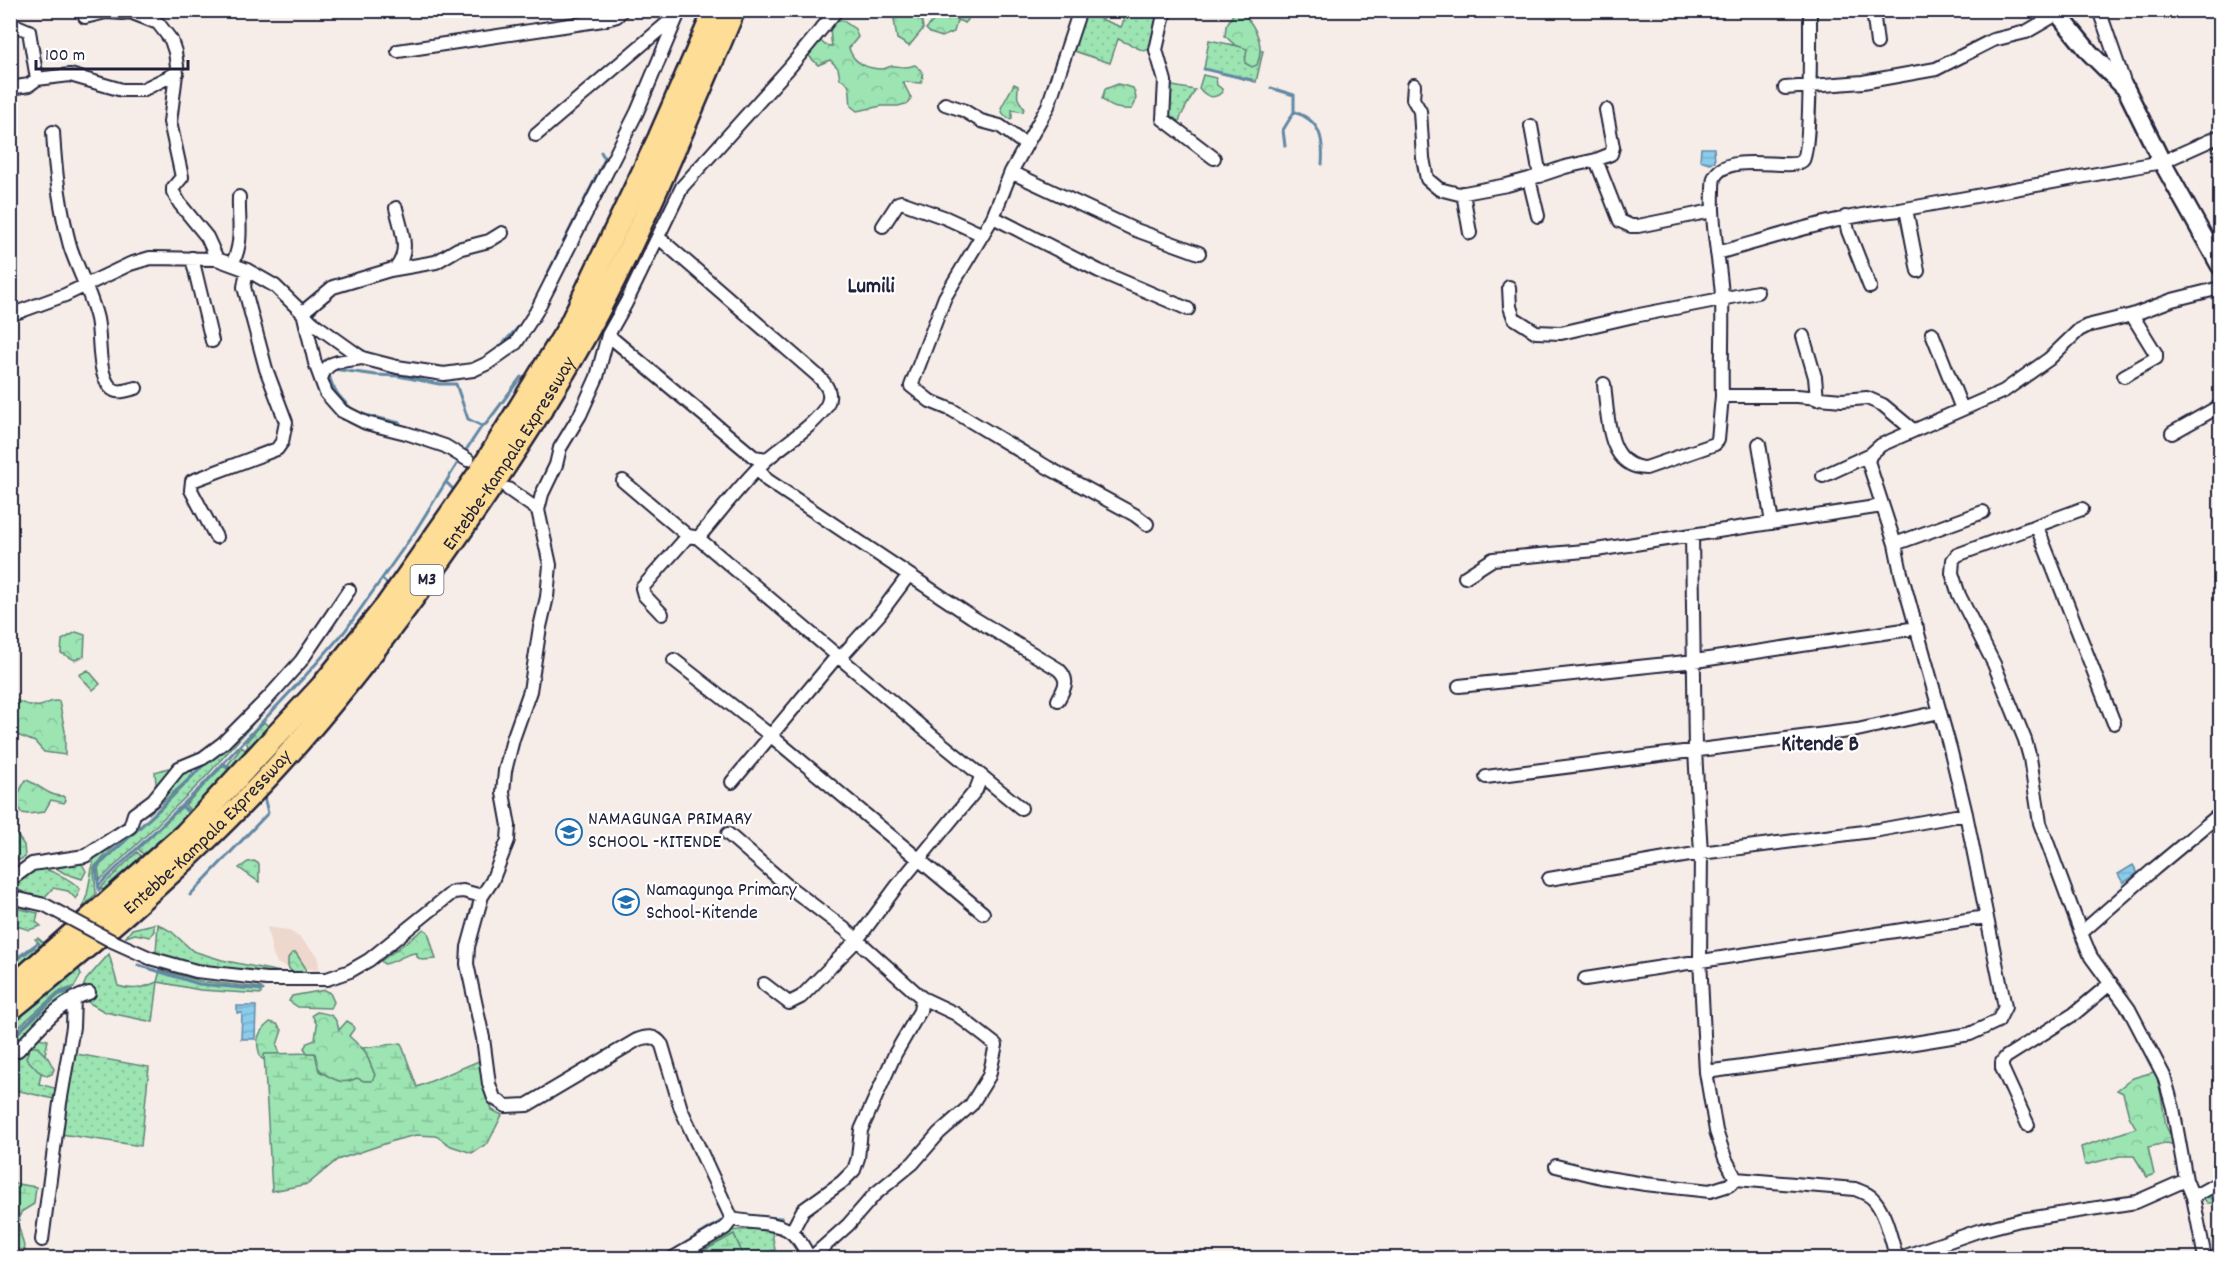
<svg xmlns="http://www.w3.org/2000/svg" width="2231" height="1269" font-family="Dekko,sans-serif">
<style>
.built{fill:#eed7cd}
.grass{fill:url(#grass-dots);stroke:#5f8376;stroke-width:1.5}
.forest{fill:url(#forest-crowns);stroke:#5f8376;stroke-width:1.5}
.wetland{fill:url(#wetland-marsh);stroke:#5f8376;stroke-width:1.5}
.water{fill:url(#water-rules);stroke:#6188a5;stroke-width:1.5}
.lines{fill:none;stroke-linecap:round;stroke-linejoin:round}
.stream{stroke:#6188a5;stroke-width:3}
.street-casing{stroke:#22223b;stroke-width:16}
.secondary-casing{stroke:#22223b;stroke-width:21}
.highway-casing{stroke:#22223b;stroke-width:26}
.street{stroke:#fff;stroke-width:12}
.secondary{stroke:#fff;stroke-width:16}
.highway{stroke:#fedd96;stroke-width:21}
.street-bridge-casing{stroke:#22223b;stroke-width:16;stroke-linecap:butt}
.street-bridge{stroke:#fff;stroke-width:12}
.labels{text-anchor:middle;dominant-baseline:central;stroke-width:4.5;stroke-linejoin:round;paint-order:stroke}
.shield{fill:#fff;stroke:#646476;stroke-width:1.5}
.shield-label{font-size:18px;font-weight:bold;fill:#22223b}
.street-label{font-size:20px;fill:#22223b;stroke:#fff}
.poi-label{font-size:20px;fill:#22223b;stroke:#fff;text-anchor:start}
.quarter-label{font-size:22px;font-weight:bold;fill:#22223b;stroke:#fff}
</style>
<defs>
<pattern id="grass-dots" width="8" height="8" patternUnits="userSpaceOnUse" patternTransform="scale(1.5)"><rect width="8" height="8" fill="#9ce4b2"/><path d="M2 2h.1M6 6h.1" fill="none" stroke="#86c39a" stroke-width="1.8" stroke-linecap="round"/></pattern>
<pattern id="forest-crowns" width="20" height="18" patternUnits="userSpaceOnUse" patternTransform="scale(1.5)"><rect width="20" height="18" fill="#9ce4b2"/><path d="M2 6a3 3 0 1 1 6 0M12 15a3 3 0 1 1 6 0" fill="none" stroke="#86c39a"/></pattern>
<pattern id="wetland-marsh" width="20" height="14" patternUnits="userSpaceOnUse" patternTransform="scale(1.5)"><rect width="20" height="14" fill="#9ce4b2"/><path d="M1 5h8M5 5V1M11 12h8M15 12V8" fill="none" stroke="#86c39a"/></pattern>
<pattern id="water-rules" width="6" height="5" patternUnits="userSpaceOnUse" patternTransform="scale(1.5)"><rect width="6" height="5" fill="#8bccec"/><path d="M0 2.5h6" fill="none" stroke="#78afcb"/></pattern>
</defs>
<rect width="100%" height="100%" fill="#f7ede8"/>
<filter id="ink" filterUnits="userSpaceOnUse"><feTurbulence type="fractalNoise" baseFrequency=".0167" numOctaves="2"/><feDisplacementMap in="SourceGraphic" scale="12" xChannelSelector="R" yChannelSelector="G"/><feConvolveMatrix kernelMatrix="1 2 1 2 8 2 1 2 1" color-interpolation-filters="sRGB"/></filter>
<g filter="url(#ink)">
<path class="built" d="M267 927 288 930 299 937 318 956 319 970 283 966 277 963 273 955Z"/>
<path class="grass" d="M1128 11H1162L1153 48 1144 51 1118 39 1110 63 1068 49 1083 12 1121 27Z
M1209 40 1263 51 1256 82 1204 69Z
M1167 85 1195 90 1180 118 1178 130 1167 121Z
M258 711 260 716 202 781 100 880 98 867 161 809Z
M264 722 270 728 234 771 228 764 242 747 245 750 248 746 246 742Z
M223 766 230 771 192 812 185 805Z
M182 807 189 814 145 856 138 849Z
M133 828 94 867 96 894 82 908 87 895 95 852Z
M12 834 17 835 24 845 25 857 17 861 11 851Z
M137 852 143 858 105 891 100 888Z
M254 861 259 864V882L239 868 248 862Z
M78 862 82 864 86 871 82 879 64 873 53 866Z
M34 867C49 869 70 878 80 889L76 899 68 891 53 888 41 901 11 886 12 883Z
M11 907 38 913 36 922 41 926 29 930 11 924Z
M154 924V931L150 937 135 934 126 937 132 929Z
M158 924 172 932 193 951 222 960 285 973 283 975 209 970 161 956 156 952Z
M38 938 46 945 11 974 10 965 34 948H37L40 944 35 939Z
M109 954 118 986C133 991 143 988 157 982L160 970 200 981 261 988V994L200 990 158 982 153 1022 105 1012 79 997 86 980Z
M78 965 81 975 74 987 58 992 11 1034V1022Z
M70 992 69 997 11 1051 10 1041 59 995Z
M34 1037 48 1040 39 1084 58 1089V1100L11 1089V1062Z
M71 1053 149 1067 141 1146 61 1134Z
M770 1228 789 1234 805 1258H802L785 1235 772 1232 775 1250 744 1258 734 1234 691 1258H681L727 1231Z"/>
<path class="forest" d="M875 11H910L911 15 922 21 923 29 909 46 897 39 894 19 892 15H884Z
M942 11 946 12V11H965L968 20 965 23 955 19 957 21 954 32 942 37 930 33 926 29Z
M1235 11 1242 12C1256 27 1265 46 1257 65L1252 67 1245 63 1247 49 1235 45 1225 36 1226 26Z
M842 20 855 29 858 37 849 48C853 63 867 69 883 69 886 69 889 66 892 66 902 65 902 70 915 65 923 71 925 74 921 83L903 82 911 98 909 103 898 106H882L857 111 851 106C849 95 853 83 840 79L838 68 830 60 818 65 805 52 815 36 825 45 832 46C830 34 827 22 842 20Z
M1203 75 1216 78 1217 85 1222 89V92C1214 100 1206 97 1199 88Z
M1014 84 1018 86C1018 98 1015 96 1024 108L1023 112 1012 110V118L1010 119 1003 114 1001 108Z
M1118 84 1133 88C1137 96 1137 101 1132 109 1119 110 1111 108 1102 99L1105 89Z
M76 632 85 635 84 656 75 660 61 653 62 640Z
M88 670 100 684 93 690 79 675Z
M11 699C19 701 32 708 40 706 49 704 48 700 59 701L65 731V755L44 752 35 742 17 735 11 722Z
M168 768 177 775 190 769 194 774 149 814 144 807 156 784 155 772Z
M26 780C39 784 49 797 63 796L66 800 64 803 51 800 44 812 28 814 21 813C15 800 18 792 26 780Z
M424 929 428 932 436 959 422 960 417 957V953C404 953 396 963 384 964L381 961Z
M292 953H296L305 967 306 976H295L288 967V958Z
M325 990 330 993 334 1002 331 1008 298 1007 289 1001 292 996Z
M317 1012C331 1014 336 1015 339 1030L347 1021 352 1024 354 1029 349 1036 365 1051 375 1075 372 1081H364L357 1079C332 1091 316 1067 304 1048L307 1043 315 1040 317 1025 312 1015Z
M270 1022 277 1024 282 1030 277 1045 281 1057 269 1063 261 1058C255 1042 256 1033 270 1022Z
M30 1047H37L48 1058 54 1069 52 1074 47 1076 38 1071 26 1058Z
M2157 1071 2166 1126 2175 1145 2166 1143 2148 1147 2154 1174 2147 1177 2134 1156H2120L2085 1165 2081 1147 2136 1128 2129 1116 2123 1093 2117 1090 2133 1078Z
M2220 1188 2219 1200 2213 1203H2207L2202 1198Z"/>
<path class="wetland" d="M401 1043 417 1087 481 1060 492 1110 502 1115 488 1143 472 1153 451 1146 436 1136 416 1135 396 1140 337 1160 308 1184 272 1191 264 1054 315 1053 319 1071C334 1079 341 1086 357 1078L364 1081H372L375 1075 365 1051 362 1048Z
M11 1183 36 1187 34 1204 21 1212 18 1224 25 1250 11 1249Z
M734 1234 744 1258H691Z"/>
<path class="water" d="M1701 148H1714L1715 162 1709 163 1700 160Z
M2133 865 2138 873 2123 883 2118 874Z
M237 1006H256L255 1039H241L242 1013H237Z"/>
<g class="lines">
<path class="stream" d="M1204 69 1252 80
M1271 88 1294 95V112L1283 130 1285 146
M1294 112C1320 120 1324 138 1322 164
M548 282 546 277 605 159 601 152
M312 317 311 315 324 302
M357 347 372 355
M498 349 524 321
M437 367 452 368
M355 412C343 401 332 391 329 374L333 369 376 375 398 376 439 384H456L468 419 482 426
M361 414 400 423
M466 450 482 426 486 424 521 377
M446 482 456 492
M382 579 391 587
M223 763 232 770
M182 806 190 813
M99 885 202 786 306 675 345 631 414 533 459 461
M99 890 96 867 154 814 206 762
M190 895 268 813 264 797
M10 904 31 909
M10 963 38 943
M138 965 199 984 263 990
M10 1039 58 994 71 990
M2211 1198 2220 1193
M763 1217 782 1218
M676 1249 723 1220 724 1216 716 1201
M662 1258 671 1253"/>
<defs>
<path id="street" d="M1080 10 1048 106 1011 172 993 217 945 297 911 386 930 401 952 410 1047 467 1135 515 1147 524
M1165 10 1156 50 1165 81 1163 119 1214 158
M1810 10C1810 33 1811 149 1803 160 1794 173 1727 149 1714 178 1713 182 1713 188 1713 192 1711 227 1720 261 1722 296 1723 329 1721 363 1722 396H1797L1842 400 1867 398 1883 405 1913 430
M1873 10 1877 43
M2099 10 2125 85
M85 17 106 12 122 13 130 12 158 23 171 40 175 52 177 66 170 122 182 177 173 188V192L180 204 207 237 217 259
M10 23 29 31 37 79 29 85 10 88
M398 51 603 20 617 16 622 10
M37 79 70 75 122 90H142L177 73
M1414 85 1413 99 1420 111 1423 158 1427 179 1439 189 1459 194 1507 185 1529 179 1565 167 1596 160 1611 154 1613 147 1606 110
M1785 88 1863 82 1936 69 1993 40 2026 32 2057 14
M945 104 963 110 981 121 1000 126 1026 145
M1531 126 1540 176
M53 132C55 170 60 209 70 246 78 271 91 293 97 319 101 338 97 372 110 387 117 395 127 390 136 388
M536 135 679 13
M1596 160 1620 221 1631 226H1638L1712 211
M1011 172 1133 229 1199 253
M1529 179 1538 216
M1463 193 1470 233
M1906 209 1918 271
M993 217 1099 271 1188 309
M1845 217 1848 231 1870 287
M883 226 898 203 901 202 946 218 983 235
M658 237 818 376C826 384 833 393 827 405 816 425 782 445 765 461 741 484 720 512 698 538L930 734 1021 808
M1717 253C1777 237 1838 215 1900 210L2162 162 2220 136
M192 258 212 341
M232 264C244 242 238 222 239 197
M396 268C411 250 401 230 396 208
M1509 287 1510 307 1514 318 1536 332 1561 333 1634 316 1757 292
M10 315 65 295 130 264 150 258 217 259 247 270 275 286 313 323 362 358 397 367 444 374 473 370 488 363 516 343 536 312 637 112 680 10
M1932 333 1962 409
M608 335 754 457 767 459
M1803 336 1815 377 1817 399
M2124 376 2156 358V354L2132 315
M321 379C327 358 343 362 362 358
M1604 384C1608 414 1606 467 1646 468L1715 444 1718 440 1722 396
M2172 433 2220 406
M1759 444 1772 523
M468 460 445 446 406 433 366 423 342 411 326 393 315 363 303 312 333 287 390 270 436 262 458 249 489 241 502 233
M758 469 767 480 782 490 972 617 1058 669C1070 680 1065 687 1058 700
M1823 476 1871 454
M623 481 688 536 694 537
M508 489 538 510
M2082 509 1957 555 1953 560 1952 573 1959 595 1994 664 2025 740 2030 758 2040 823 2081 933 2091 957 2129 1009 2164 1076 2173 1108 2186 1180 2193 1197 2205 1258
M2037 527 2114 723
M216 537 191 490 192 481 277 449 282 442 286 422 266 369 244 287 247 270
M1895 544 1983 512
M1465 577 1493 559 1596 550 1692 535
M662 614 644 595 642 588 688 536
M841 657 879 615 908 576
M674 660 770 735 983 913
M1459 686 1695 661 1917 628
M1486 777 1857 730 1940 712
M732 782 838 655
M728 834 788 886 846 930 922 998 920 1011 895 1054 861 1130 858 1158 854 1170 842 1182 803 1210 792 1231
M1549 879 1701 853 1879 830 1966 814
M10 880 32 864 85 856 130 827 134 814 153 800 179 768 203 758 223 743 268 698 301 661 349 590
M482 896 492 881 508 840 509 826 503 793 505 771 513 739 530 691 540 627 547 597 550 565 538 510 542 494 556 465 560 448 580 415 597 377 608 335 626 303 682 187 789 68 837 10
M10 897 45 905
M2081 933 2155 868 2220 814
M150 958 196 971 267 979H327L350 971 369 960 453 892 463 891 482 896 468 947 467 964 483 1038 489 1084 494 1098 506 1106 527 1105 637 1040C647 1036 655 1035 662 1045L681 1109 732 1219C771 1227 791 1216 809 1258
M1585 979 1986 917
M764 984 789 1003 801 997 857 940 897 886 976 790 981 777
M10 1054 18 1050C39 1029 59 1001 89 993
M1706 1072 1902 1045 1970 1034 1998 1021 2005 1007 1966 814 1950 748 1901 573 1895 544 1868 461 1871 454 1881 445 2004 391 2049 359 2079 330 2087 326 2132 315 2172 300 2220 288
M2028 1125 2002 1068V1062L2006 1057 2074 1014 2111 983
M1556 1166 1601 1177 1645 1184 1710 1191 1729 1185 1736 1179 1855 1189C1862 1192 1870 1194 1875 1201 1887 1216 1891 1241 1897 1258
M1736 1179 1725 1158 1716 1131 1706 1072 1700 960 1701 853 1695 751 1692 535 1882 506
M2193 1197 2220 1182
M42 1240 60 1103 73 1027 74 998
M673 1258 725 1228 732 1219
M811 1258 848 1225 875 1194 913 1163 939 1133 971 1105 989 1076 996 1045 956 1014 922 998
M1900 1258 1978 1231 2020 1220 2136 1202 2186 1180"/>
<path id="secondary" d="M2055 10 2090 53 2126 89 2162 162 2220 266"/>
<g id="highway">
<path d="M10 989 185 834 322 686 387 605 480 472 569 327 659 138 715 10"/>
<path id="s1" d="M10 1010C89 946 169 879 240 806 315 730 381 644 442 558 493 486 542 413 585 336 642 231 687 120 734 10"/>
</g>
</defs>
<use href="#street" class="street-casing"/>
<use href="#secondary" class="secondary-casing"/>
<use href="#highway" class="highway-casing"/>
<use href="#street" class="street"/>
<use href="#secondary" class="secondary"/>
<use href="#highway" class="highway"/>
<defs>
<path id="street-bridge" d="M45 905 110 940 150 958"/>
</defs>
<use href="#street-bridge" class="street-bridge-casing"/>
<use href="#street-bridge" class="street-bridge"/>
</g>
</g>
<defs>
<symbol id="school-ring" viewBox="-11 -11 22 22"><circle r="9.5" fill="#fff" stroke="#1f6fb2" stroke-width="1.5"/><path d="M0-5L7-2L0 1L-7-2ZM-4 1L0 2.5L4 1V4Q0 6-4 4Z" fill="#1f6fb2"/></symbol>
</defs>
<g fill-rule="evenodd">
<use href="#school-ring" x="554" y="817" width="30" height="30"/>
<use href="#school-ring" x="611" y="887" width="30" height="30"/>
</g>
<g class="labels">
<rect class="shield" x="410.5" y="565" width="33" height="30" rx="4.5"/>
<g class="shield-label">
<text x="427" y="580">M3</text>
</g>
<g class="street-label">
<text stroke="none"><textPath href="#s1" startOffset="752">Entebbe-Kampala Expressway</textPath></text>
<text stroke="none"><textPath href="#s1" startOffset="266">Entebbe-Kampala Expressway</textPath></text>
</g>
<g class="poi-label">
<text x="588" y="820">NAMAGUNGA PRIMARY<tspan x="588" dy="23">SCHOOL -KITENDE</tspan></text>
<text x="646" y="891">Namagunga Primary<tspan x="646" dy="23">School-Kitende</tspan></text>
</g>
<g class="quarter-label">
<text x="871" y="287">Lumili</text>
<text x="1820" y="745">Kitende B</text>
</g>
</g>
<rect width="2231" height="1269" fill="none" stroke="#fff" stroke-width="36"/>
<rect x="18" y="18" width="2195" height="1233" fill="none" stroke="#22223b" stroke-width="2" filter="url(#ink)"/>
<path d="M36 60v9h152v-9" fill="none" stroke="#22223b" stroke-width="3"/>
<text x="45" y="60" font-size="18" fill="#22223b" stroke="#ffffff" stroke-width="4.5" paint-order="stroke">100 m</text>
</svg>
